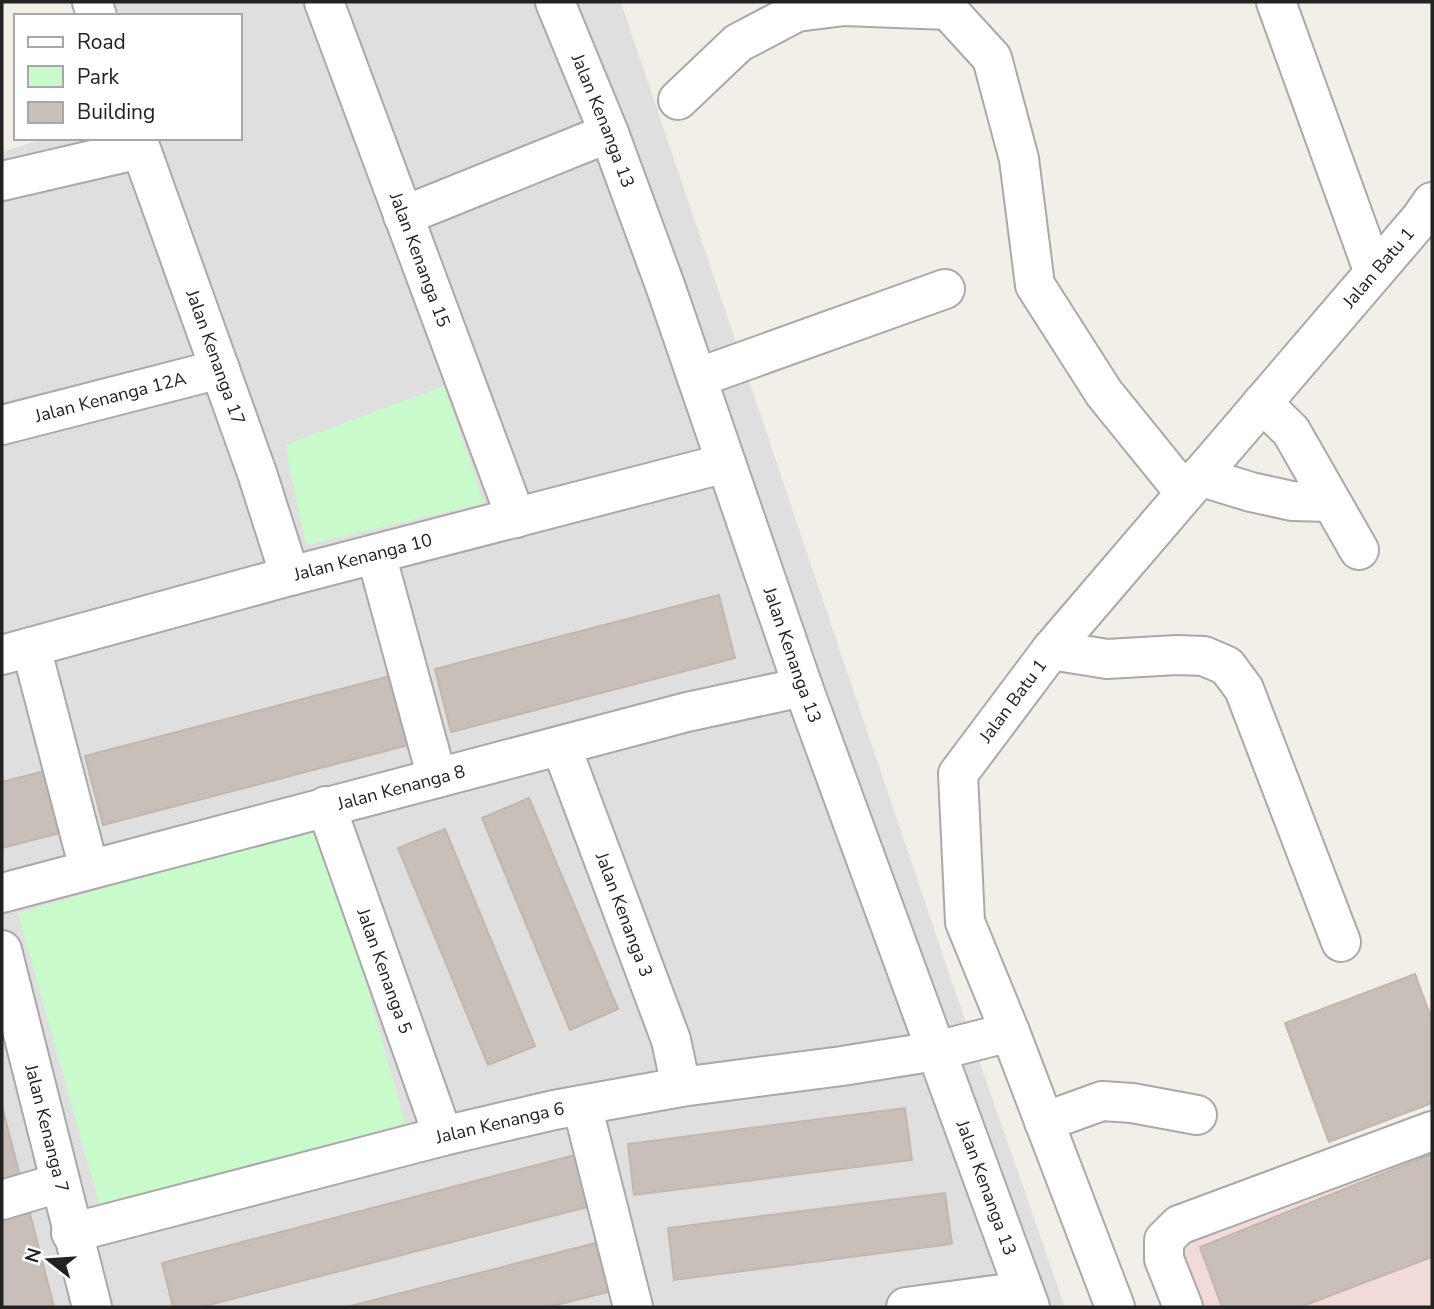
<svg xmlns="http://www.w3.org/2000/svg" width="1434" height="1309" font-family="'Nunito Sans',sans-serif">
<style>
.residential{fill:#e0dfdf}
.commercial{fill:#f2dad9}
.park{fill:#c8facc}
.building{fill:#c7bfb8;stroke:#c4b6ab;stroke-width:2}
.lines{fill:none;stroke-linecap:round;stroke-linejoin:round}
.minor-casing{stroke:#a9a9a9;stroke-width:42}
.minor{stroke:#fff;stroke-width:38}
.labels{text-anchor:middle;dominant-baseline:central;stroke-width:5;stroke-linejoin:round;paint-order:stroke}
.street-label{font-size:18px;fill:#222;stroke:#fff}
</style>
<rect width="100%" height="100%" fill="#f2efe9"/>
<path class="residential" d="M83 2H621L956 994 1065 1307H2V152L46 138H240V16H82Z"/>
<path class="commercial" d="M1432 1138V1307H1193L1176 1237Z"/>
<path class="park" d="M444 386 484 503 306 545 285 445Z
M322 826 405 1123 101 1210 18 913Z"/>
<path class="building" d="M719 595 735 658 451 732 435 669Z
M398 674 416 743 103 825 85 756Z
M56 768 72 830 2 848V782Z
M529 798 618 1009 570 1030 482 818Z
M445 829 535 1046 488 1065 398 848Z
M1415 974 1432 1020V1103L1329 1142 1285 1023Z
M2 1106 22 1184 2 1189Z
M905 1108 912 1160 634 1195 628 1144Z
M586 1152 599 1204 201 1307H173L162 1263Z
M1432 1154V1257L1300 1307H1222L1200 1247Z
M945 1193 952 1244 674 1280 668 1228Z
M29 1210 54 1307H2V1218Z
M607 1240 619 1289 549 1307H347Z"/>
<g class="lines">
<defs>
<g id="minor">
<path d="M92 2 97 16"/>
<path id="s1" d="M324 2 516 518"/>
<path id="s2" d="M555 2 609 133 666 288 803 687 1030 1307"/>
<path d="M947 2 948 10 992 58 1019 159 1035 285 1104 393 1185 493"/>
<path d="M1276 2 1374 273"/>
<path d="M678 100 738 43 797 12 844 6 948 10"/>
<path id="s3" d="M137 138 257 473 290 576"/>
<path d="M2 181 140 149"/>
<path d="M403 216 609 133"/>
<path d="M697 378 945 289"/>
<path d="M1262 403 1291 431 1359 550"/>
<path id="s4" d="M2 425 220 369"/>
<path d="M1199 476 1251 492 1292 501 1331 502"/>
<path d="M376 554 437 778"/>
<path d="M31 647 89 869"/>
<path d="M1051 650 1107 659 1177 655 1204 656 1227 666 1244 689 1341 942"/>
<path id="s5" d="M2 655 290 576 726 463"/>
<path id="s6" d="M561 746 671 1040 681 1087"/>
<path id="s7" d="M326 806 443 1136"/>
<path id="s8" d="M2 893 687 712 803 687"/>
<path id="s9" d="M2 950 92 1307"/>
<path d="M582 1105 633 1307"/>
<path d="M1044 1122 1102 1101 1132 1103 1197 1115"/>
<path d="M2 1200 59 1183"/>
<path id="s10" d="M71 1233 443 1136 554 1110 681 1087 842 1066 936 1051 1010 1032"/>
<path d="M906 1307 1024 1291"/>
<path id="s11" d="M1115 1307 1010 1032 965 922 958 774 1051 650 1421 218 1432 202"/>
<path d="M1183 1307 1164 1259V1240L1179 1225 1432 1131"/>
</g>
</defs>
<use href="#minor" class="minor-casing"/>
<use href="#minor" class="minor"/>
</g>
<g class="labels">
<g class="street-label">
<text stroke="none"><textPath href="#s2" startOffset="128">Jalan Kenanga 13</textPath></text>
<text stroke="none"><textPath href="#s1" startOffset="275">Jalan Kenanga 15</textPath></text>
<text stroke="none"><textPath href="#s11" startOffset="1220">Jalan Batu 1</textPath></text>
<text stroke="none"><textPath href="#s3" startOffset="233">Jalan Kenanga 17</textPath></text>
<text stroke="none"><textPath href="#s4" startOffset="112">Jalan Kenanga 12A</textPath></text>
<text stroke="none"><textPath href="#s5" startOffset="374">Jalan Kenanga 10</textPath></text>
<text stroke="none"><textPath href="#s2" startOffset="695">Jalan Kenanga 13</textPath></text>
<text stroke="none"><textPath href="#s11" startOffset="653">Jalan Batu 1</textPath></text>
<text stroke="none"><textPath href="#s8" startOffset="413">Jalan Kenanga 8</textPath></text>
<text stroke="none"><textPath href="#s6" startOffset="180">Jalan Kenanga 3</textPath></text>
<text stroke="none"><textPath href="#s7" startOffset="175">Jalan Kenanga 5</textPath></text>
<text stroke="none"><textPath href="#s10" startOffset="443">Jalan Kenanga 6</textPath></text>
<text stroke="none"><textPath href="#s9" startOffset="184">Jalan Kenanga 7</textPath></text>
<text stroke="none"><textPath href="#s2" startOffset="1262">Jalan Kenanga 13</textPath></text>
</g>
</g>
<rect width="1434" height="1309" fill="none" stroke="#222222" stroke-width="7"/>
<rect x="14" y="14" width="228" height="126" fill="#ffffff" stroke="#a7a7a7" stroke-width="2"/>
<rect x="28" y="37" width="35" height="10" fill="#ffffff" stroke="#a7a7a7" stroke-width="2"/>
<text x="77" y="49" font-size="21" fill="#222222">Road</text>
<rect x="28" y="66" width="35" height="21" fill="#c8facc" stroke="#a7a7a7" stroke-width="2"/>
<text x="77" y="84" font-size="21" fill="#222222">Park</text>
<rect x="28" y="102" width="35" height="21" fill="#c7bfb8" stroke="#a7a7a7" stroke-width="2"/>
<text x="77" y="119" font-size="21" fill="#222222">Building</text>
<g transform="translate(49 1260) rotate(287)" stroke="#ffffff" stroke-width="5" paint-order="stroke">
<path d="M0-5L12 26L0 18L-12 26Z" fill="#222222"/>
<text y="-10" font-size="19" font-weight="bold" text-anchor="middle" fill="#222222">N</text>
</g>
</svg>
